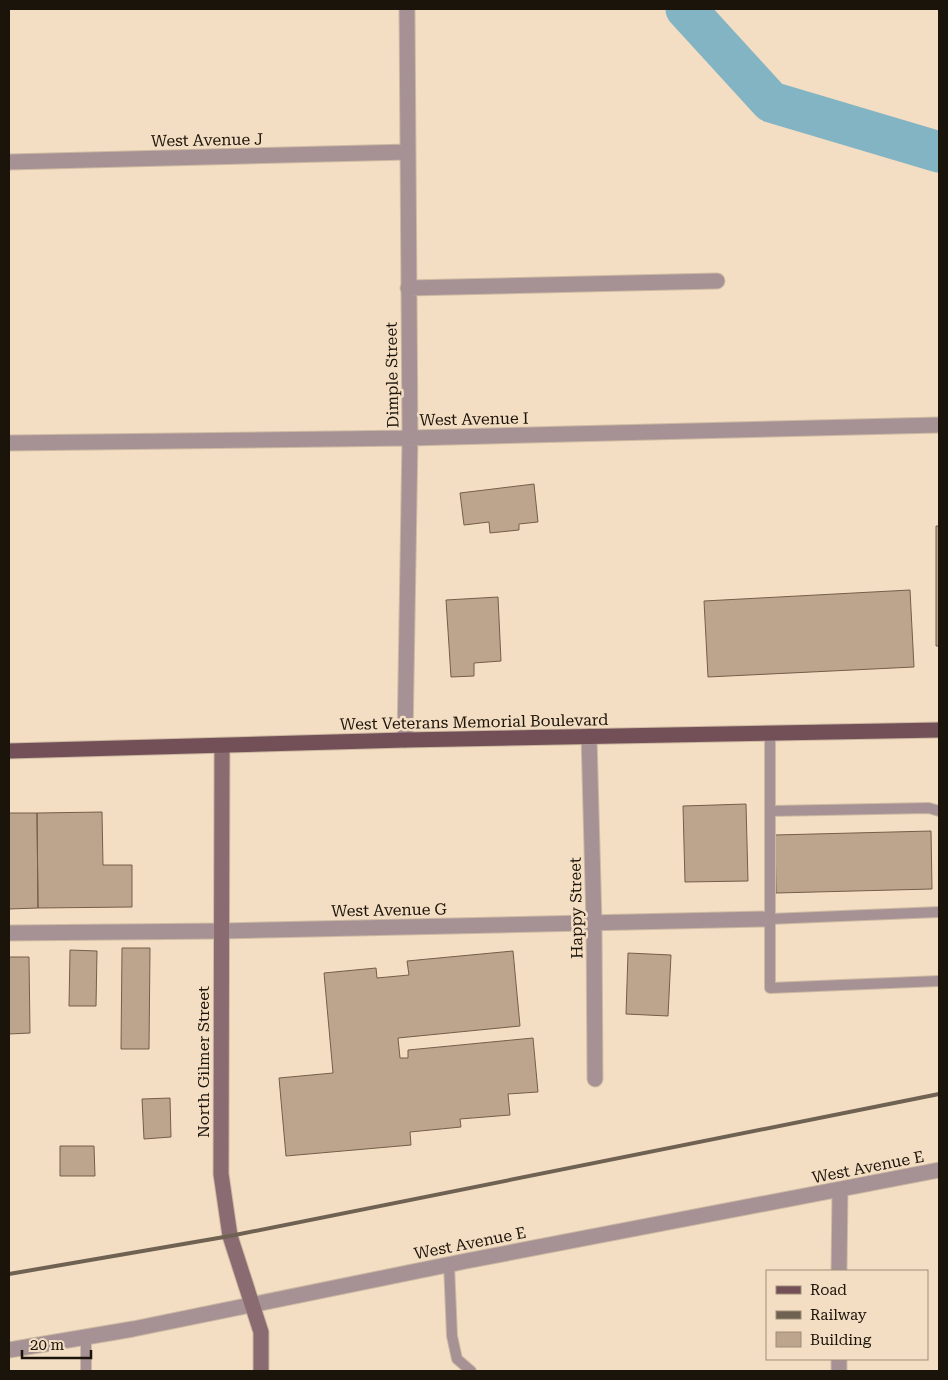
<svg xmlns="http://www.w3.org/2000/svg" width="948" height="1380" font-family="'Roboto Serif',serif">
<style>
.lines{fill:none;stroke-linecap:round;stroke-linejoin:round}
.river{stroke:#83b4c3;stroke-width:41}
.building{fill:#bca48d;stroke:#745e49}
.lane-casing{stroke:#cdbaa2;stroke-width:12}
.street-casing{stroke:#cdbaa2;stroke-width:17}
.secondary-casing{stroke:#cdbaa2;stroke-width:17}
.primary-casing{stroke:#cdbaa2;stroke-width:17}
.lane{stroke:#a69295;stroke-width:10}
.street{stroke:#a69295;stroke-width:15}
.secondary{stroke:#896b71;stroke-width:15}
.primary{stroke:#735057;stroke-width:15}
.rail{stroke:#6f6252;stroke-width:4}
.labels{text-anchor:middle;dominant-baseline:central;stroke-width:5;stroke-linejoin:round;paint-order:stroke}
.street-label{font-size:16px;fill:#1b140a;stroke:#f4dec3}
</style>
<rect width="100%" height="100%" fill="#f4dec3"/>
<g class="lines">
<path class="river" d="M686 9 771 102 939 152"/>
</g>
<path class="building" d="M534 484 538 522 519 524V530L490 533 489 522 464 525 460 493Z
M936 526H939V646H936Z
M910 590 914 667 708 677 704 601Z
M498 597 501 661 474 663V676L451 677 446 600Z
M746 804 748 881 685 882 683 806Z
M102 812 103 865H132V907L38 908 37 813Z
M9 813H37L38 908 9 909Z
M931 831 932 889 776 893 775 835Z
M122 948H150L149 1049H121Z
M70 950 97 951 96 1006H69Z
M513 951 520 1026 398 1038 400 1058H408V1050L533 1038 538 1092 508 1094 510 1115 460 1119 461 1127 410 1132 411 1145 286 1156 279 1078 333 1073 324 973 376 968 377 978 409 975 407 961Z
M628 953 671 955 668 1016 626 1014Z
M9 957H29L30 1033 9 1034Z
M170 1098 171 1137 144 1139 142 1099Z
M60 1146H94L95 1176H60Z"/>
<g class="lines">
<defs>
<path id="lane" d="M770 733V988L939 981
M770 811 929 808 939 811
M769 919 939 912
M449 1264 452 1336 457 1359 471 1371
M86 1371V1337"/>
<path id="street" d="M9 162 407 152
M408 288 717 281
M9 443 410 438 939 425
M589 736 594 923 595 1079
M405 740 410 438 407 9
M9 933 221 931 769 919
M839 1271 840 1191
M9 1350 133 1329 466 1261 939 1170
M839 1371V1359"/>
<path id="secondary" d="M222 746 221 1174 230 1236 261 1332V1371"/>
<path id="primary" d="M9 751 405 740 939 730"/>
</defs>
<use href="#lane" class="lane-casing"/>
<use href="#street" class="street-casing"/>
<use href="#secondary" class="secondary-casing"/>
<use href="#primary" class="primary-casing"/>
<use href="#lane" class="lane"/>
<use href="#street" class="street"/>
<use href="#secondary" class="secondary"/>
<use href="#primary" class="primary"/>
<path class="rail" d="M9 1274 230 1236 939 1094"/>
</g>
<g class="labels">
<g class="street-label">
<text transform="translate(207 140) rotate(-1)">West Avenue J</text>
<text transform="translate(392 375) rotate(-91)">Dimple Street</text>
<text transform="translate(474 419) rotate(-1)">West Avenue I</text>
<text transform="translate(474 722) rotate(-1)">West Veterans Memorial Boulevard</text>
<text transform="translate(576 908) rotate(-91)">Happy Street</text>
<text transform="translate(389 910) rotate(-1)">West Avenue G</text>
<text transform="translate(203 1062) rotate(-90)">North Gilmer Street</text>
<text transform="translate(868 1167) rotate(-11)">West Avenue E</text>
<text transform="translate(470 1243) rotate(-11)">West Avenue E</text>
</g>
</g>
<rect width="948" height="1380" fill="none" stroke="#1b140a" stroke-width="20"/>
<rect x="766" y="1270" width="162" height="90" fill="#f4dec3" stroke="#9d8d79"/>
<rect x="776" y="1286" width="25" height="8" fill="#735057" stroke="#9d8d79"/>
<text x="810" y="1295" font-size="15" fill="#1b140a">Road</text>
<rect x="776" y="1311" width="25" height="8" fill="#6f6252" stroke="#9d8d79"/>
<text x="810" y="1320" font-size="15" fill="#1b140a">Railway</text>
<rect x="776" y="1332" width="25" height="15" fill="#bca48d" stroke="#9d8d79"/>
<text x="810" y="1345" font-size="15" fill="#1b140a">Building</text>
<path d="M22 1350v8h69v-8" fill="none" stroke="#1b140a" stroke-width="2.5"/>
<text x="30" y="1350" font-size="15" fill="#1b140a" stroke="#f4dec3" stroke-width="4" paint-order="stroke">20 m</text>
</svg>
